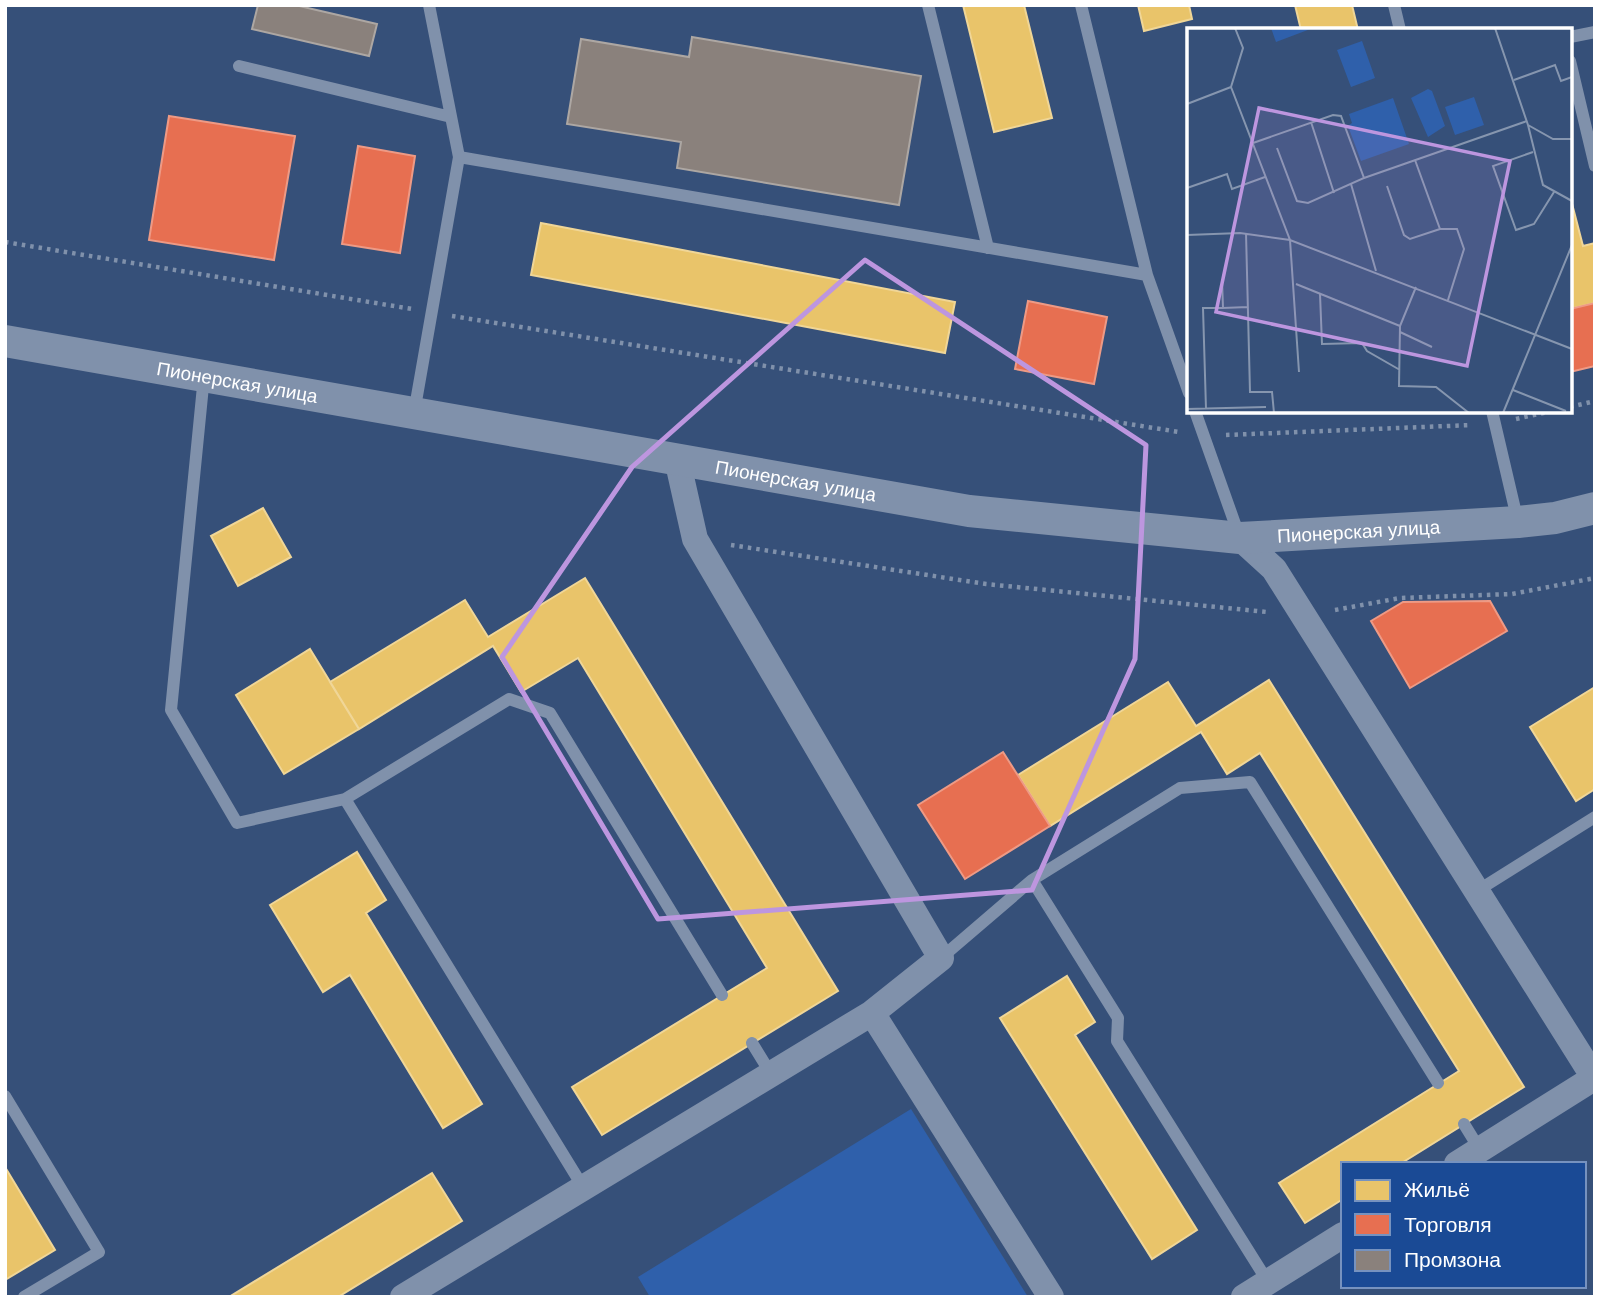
<svg xmlns="http://www.w3.org/2000/svg" width="1600" height="1302" font-family="Helvetica,sans-serif">
<style>
.garden{fill:#2f60ab}
.homes{fill:#e9c46a;stroke:#f0d697;stroke-width:2}
.shops{fill:#e76f51;stroke:#ee9a85;stroke-width:2}
.industry{fill:#8a817c;stroke:#ada7a3;stroke-width:2}
.lines{fill:none;stroke-linecap:round;stroke-linejoin:round}
.path{stroke:#8091ab;stroke-width:4.5;stroke-dasharray:3.5 5;stroke-linecap:butt}
.service{stroke:#8091ab;stroke-width:12}
.minor{stroke:#8091ab;stroke-width:26}
.tertiary{stroke:#8091ab;stroke-width:32}
.marked{fill:none;stroke:#bd96df;stroke-width:5;stroke-linejoin:round}
.labels{text-anchor:middle;dominant-baseline:central;stroke-width:7;stroke-linejoin:round;paint-order:stroke}
.street-label{font-size:19px;fill:#fff;stroke:#1a4a95}
.inset-road{fill:none;stroke:#8696af;stroke-width:2}
.view{fill:#bd96df;fill-opacity:0.15;stroke:#bd96df;stroke-width:3.5}
.inset-edge{fill:none;stroke:#fff;stroke-width:3.5}
</style>
<rect width="100%" height="100%" fill="#365079"/>
<path class="garden" d="M911 1109 1028 1297H650L638 1277Z"/>
<path class="homes" d="M963 5H1024L1052 118 994 132Z
M1138 5H1189L1192 19 1144 31Z
M1295 5H1352L1358 30H1301Z
M1570 196 1583 246 1595 243V303L1570 309Z
M541 223 955 302 945 353 531 275Z
M263 508 291 557 238 586 211 536Z
M585 578 838 991 602 1135 572 1087 767 968 578 658 521 692 493 646 359 729 330 682 465 600 488 637Z
M310 649 359 729 284 774 236 695Z
M1269 680 1524 1087 1400 1164H1343V1199L1305 1223 1279 1183 1459 1071 1260 753 1227 774 1201 732 1050 826 1018 775 1168 682 1196 726Z
M1595 687V789L1576 801 1530 727Z
M357 852 386 900 366 913 482 1104 443 1128 350 975 323 992 270 905Z
M1067 976 1095 1022 1075 1035 1197 1230 1152 1259 1000 1018Z
M5 1167 55 1250 5 1280Z
M432 1173 462 1221 338 1297H229Z"/>
<path class="shops" d="M169 116 295 136 274 260 149 240Z
M358 146 415 156 400 253 342 244Z
M1028 301 1107 317 1094 384 1015 369Z
M1595 303V366L1570 372V309Z
M1490 601 1507 631 1410 688 1371 621 1403 602Z
M1003 752 1050 826 965 879 918 805Z"/>
<path class="industry" d="M258 5H295L377 24 369 56 252 29Z
M692 37 921 76 899 205 677 168 681 142 567 124 581 39 689 57Z"/>
<g class="lines">
<path class="path" d="M5 242 412 309
M452 316 1179 432
M1570 407 1595 401
M1516 419 1552 411
M1226 435 1472 425
M731 545 986 584 1267 612
M1335 610 1400 598 1512 594 1595 578"/>
<path class="service" d="M928 5 988 248
M1081 5 1147 275 1189 393
M1394 5 1400 30
M1570 37 1595 32
M1570 61 1595 166
M239 66 451 117
M459 157 1147 275
M204 376 171 710 237 823 345 799 583 1187
M1195 411 1240 538
M1492 411 1518 522
M414 413 459 157 429 5
M345 799 509 699 550 713 722 995
M1032 880 1118 1018 1117 1041 1268 1282
M1477 891 1595 817
M941 958 1032 880 1180 788 1250 782 1438 1083
M752 1043 771 1074
M5 1096 99 1252 24 1297
M1464 1124 1480 1150"/>
<path class="minor" d="M677 459 695 539 941 958 872 1013 1051 1297
M1240 538 1274 569 1595 1079
M1457 1164 1594 1078
M403 1297 872 1013
M1244 1297 1343 1235"/>
<path class="tertiary" id="s1" d="M5 341 969 511 1240 538 1518 522 1555 518 1595 508"/>
</g>
<path class="marked" d="M865 260 1146 445 1135 659 1032 890 658 919 502 657 632 467Z"/>
<g class="labels">
<g class="street-label">
<text stroke="none"><textPath href="#s1" startOffset="236">Пионерская улица</textPath></text>
<text stroke="none"><textPath href="#s1" startOffset="803">Пионерская улица</textPath></text>
<text stroke="none"><textPath href="#s1" startOffset="1370">Пионерская улица</textPath></text>
</g>
</g>
<g transform="translate(1187 28)">
<rect width="385" height="385" fill="#365079"/>
<path d="M84 0H126L89 14Z" fill="#2f60ab"/>
<path d="M175 13 188 50 164 59 150 22ZM241 61 245 63 258 98 241 109 224 70ZM287 69 297 97 268 107 258 79ZM206 70 222 116 174 133 161 98 165 95 162 86Z" fill="#2f60ab"/>
<path class="inset-road" d="M48 0 56 20 44 59 103 212 112 344M308 0 341 97 356 157 385 173M327 52 368 37 374 53 385 49M0 76 44 59M124 94 147 165M341 97 366 111H385M66 115 146 87 154 88 177 150 121 175 110 173 90 120M346 124 306 138 329 202 347 196 367 164M228 132 253 201H270L277 221 261 272M177 150 340 93M164 156 189 243M200 158 217 207 223 211 253 201M0 160 40 146 45 161 78 149M59 205 63 364H85L87 385M0 207 53 205 103 212 385 321M35 252 36 280 61 279M109 256 213 298M229 259 213 298 212 358 249 359 282 385M133 266 135 316 175 315 180 323 213 342M213 304 245 319M326 362 379 383M0 381 79 379M19 381 16 280H36M316 385 385 217"/>
<path class="view" d="M72 80 323 133 280 338 29 284Z"/>
<rect width="385" height="385" class="inset-edge"/>
</g>
<rect width="1600" height="1302" fill="none" stroke="#ffffff" stroke-width="14"/>
<rect x="1341" y="1162" width="245" height="126" fill="#1a4a95" stroke="#7692bf" stroke-width="2"/>
<rect x="1355" y="1180" width="35" height="21" fill="#e9c46a" stroke="#7692bf" stroke-width="2"/>
<text x="1404" y="1197" font-size="21" fill="#ffffff">Жильё</text>
<rect x="1355" y="1214" width="35" height="21" fill="#e76f51" stroke="#7692bf" stroke-width="2"/>
<text x="1404" y="1232" font-size="21" fill="#ffffff">Торговля</text>
<rect x="1355" y="1250" width="35" height="21" fill="#8a817c" stroke="#7692bf" stroke-width="2"/>
<text x="1404" y="1267" font-size="21" fill="#ffffff">Промзона</text>
</svg>
